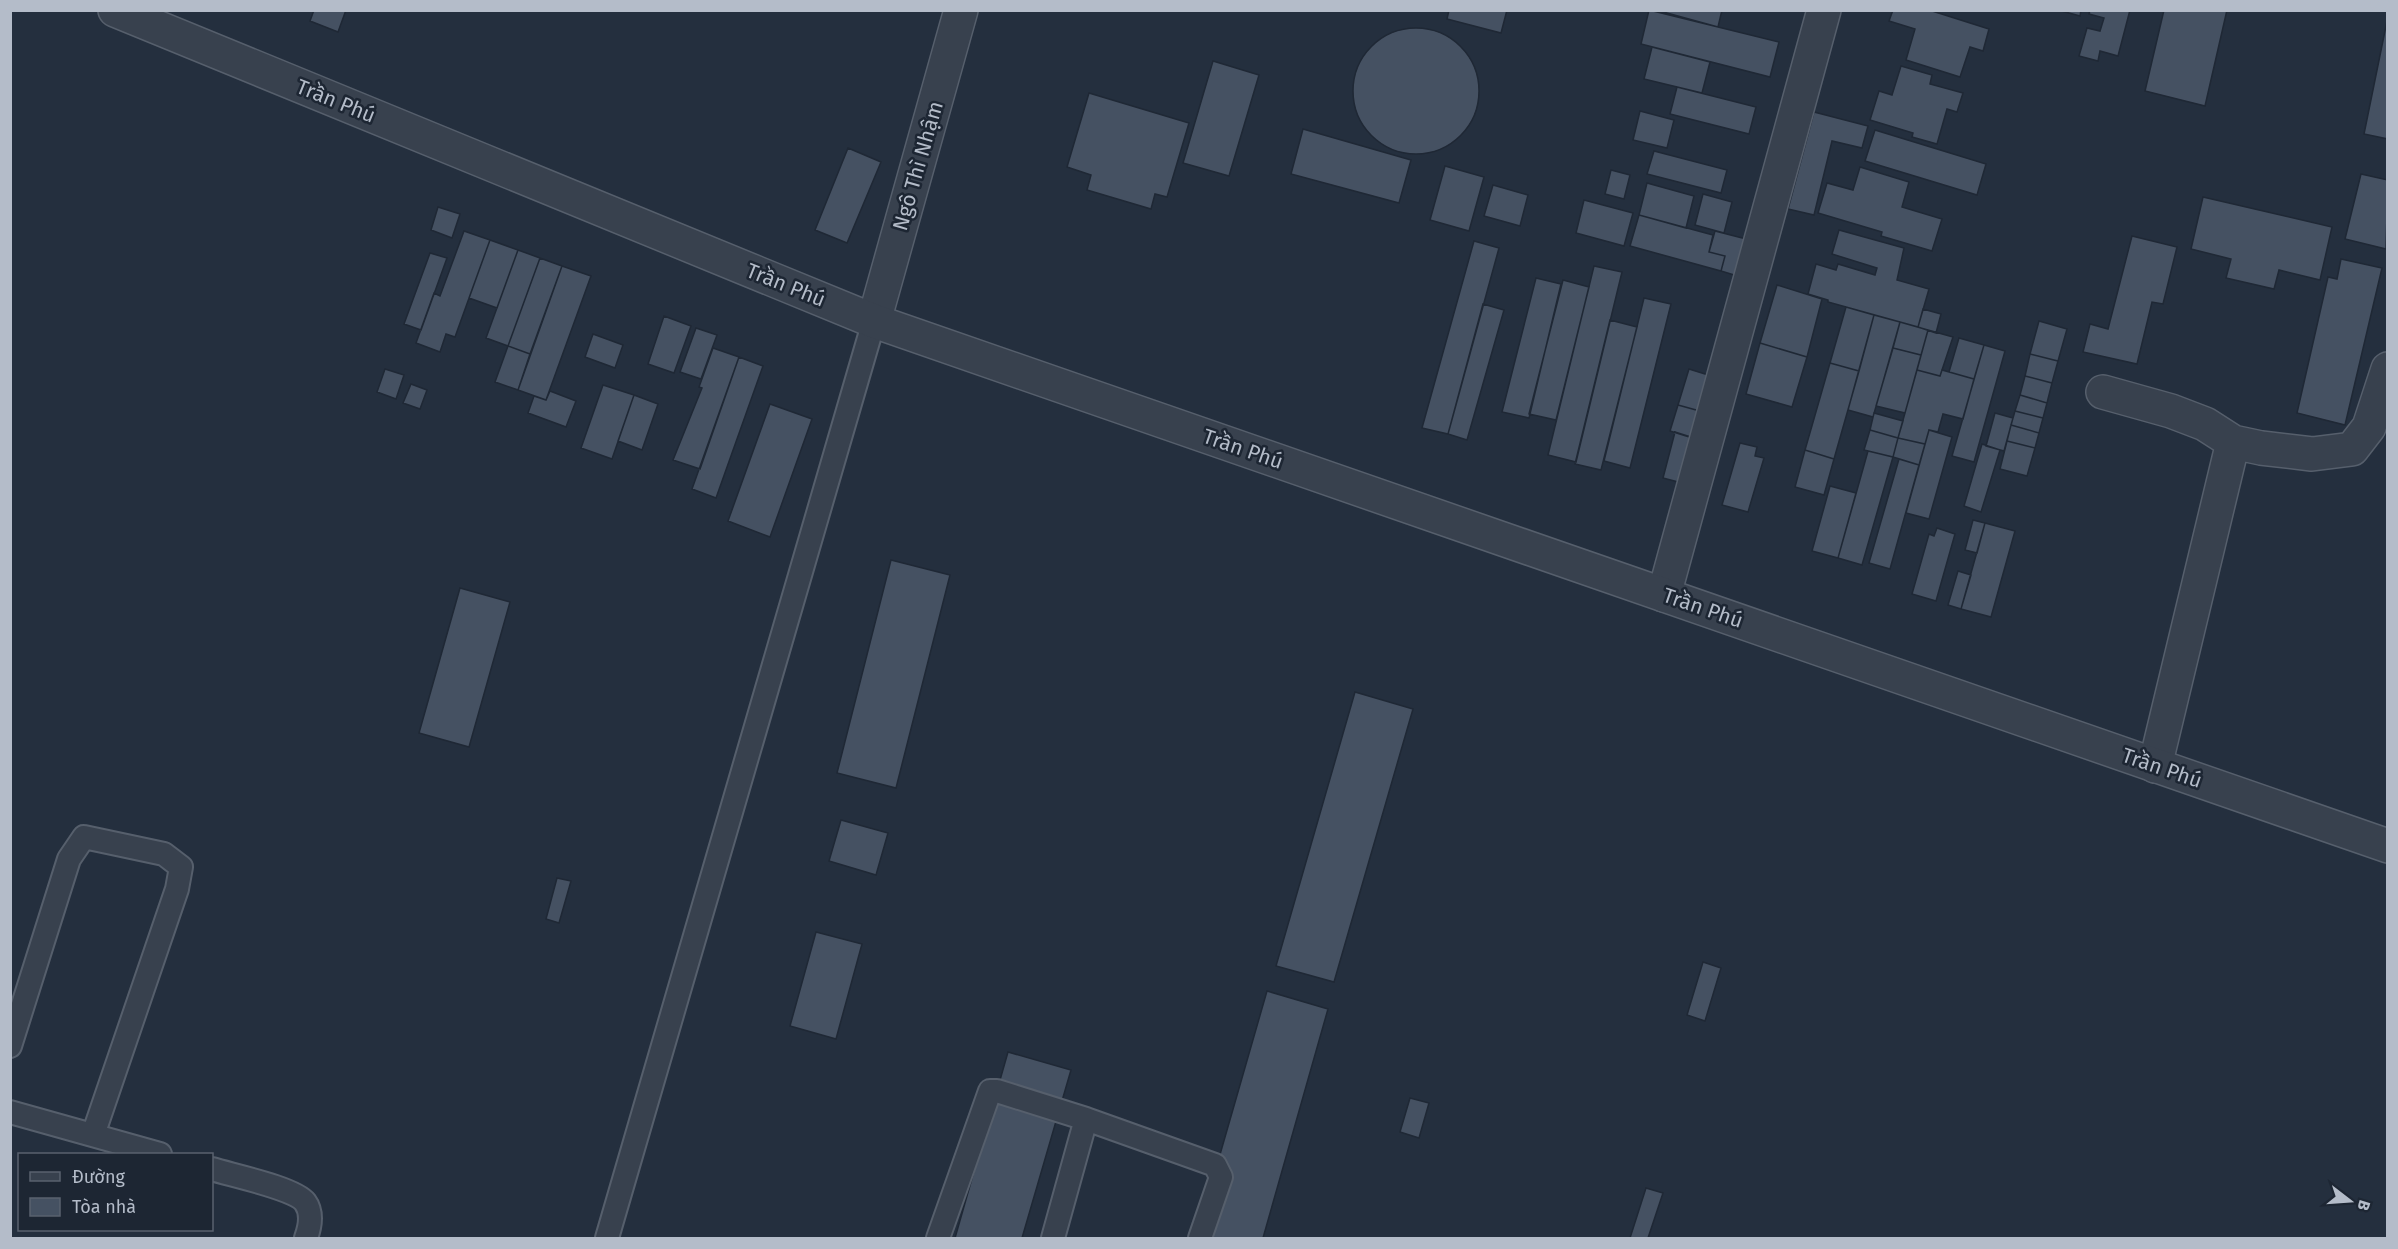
<svg xmlns="http://www.w3.org/2000/svg" width="2398" height="1249" font-family="'Fira Sans',sans-serif">
<style>
.building{fill:#455162;stroke:#1f2835;stroke-width:1.5}
.lines{fill:none;stroke-linecap:round;stroke-linejoin:round}
.service-casing{stroke:#565f6c;stroke-width:26}
.minor-casing{stroke:#565f6c;stroke-width:36}
.tertiary-casing{stroke:#565f6c;stroke-width:36}
.service{stroke:#38414e;stroke-width:22}
.minor{stroke:#38414e;stroke-width:33}
.tertiary{stroke:#38414e;stroke-width:33}
.labels{text-anchor:middle;dominant-baseline:central;stroke-width:5;stroke-linejoin:round;paint-order:stroke}
.street-label{font-size:21px;fill:#b4bcc9;stroke:#1d2633}
</style>
<rect width="100%" height="100%" fill="#242f3e"/>
<path class="building" d="M314 10H346L338 32 310 21Z
M1449 10H1507L1501 33 1447 19Z
M1649 10 1779 42 1770 77 1641 44Z
M1656 10H1722L1718 27Z
M1893 10H1929L1989 29 1983 51 1970 47 1960 77 1906 60 1915 29 1889 21Z
M2058 10H2081L2080 16Z
M2090 10H2130L2118 56 2100 51 2098 61 2079 56 2087 28 2100 31 2104 18 2089 14Z
M2164 10H2227L2205 106 2145 91Z
M2388 16V139L2364 134Z
M1353 91a63 63 0 1 1 126 0a63 63 0 1 1-126 0Z
M1652 47 1710 62 1702 93 1644 79Z
M1213 61 1259 75 1229 176 1183 163Z
M1901 66 1932 75 1930 84 1963 93 1957 112 1947 109 1937 144 1912 137 1913 133 1870 120 1879 91 1892 95Z
M1677 87 1756 107 1749 134 1670 114Z
M1089 93 1189 123 1167 197 1155 194 1151 209 1087 190 1091 175 1067 167Z
M1640 111 1674 120 1667 148 1633 140Z
M1814 112 1868 126 1862 148 1832 141 1814 215 1788 209Z
M1303 129 1411 160 1399 203 1291 174Z
M1875 130 1986 164 1977 195 1865 161Z
M848 148 881 162 847 243 815 230Z
M1654 151 1727 170 1721 193 1647 174Z
M1445 166 1484 177 1469 231 1430 220Z
M1860 167 1909 182 1902 207 1942 219 1932 251 1881 236 1882 232 1818 213 1827 183 1853 190Z
M1611 170 1630 175 1624 199 1605 194Z
M2361 174 2388 180 2386 249 2345 239Z
M1647 183 1694 196 1686 228 1639 215Z
M1493 185 1528 195 1520 226 1484 216Z
M1703 194 1732 202 1724 233 1695 225Z
M2203 197 2332 227 2320 280 2279 270 2274 289 2226 278 2231 259 2191 249Z
M1584 200 1633 213 1624 246 1576 233Z
M438 207 460 214 452 238 431 230Z
M1639 215 1713 235 1709 252 1725 256 1721 271 1630 246Z
M1839 230 1904 248 1897 280 1929 289 1918 327 1828 302V300L1808 294 1816 264 1836 270 1838 264 1875 275 1877 268 1832 254Z
M464 231 490 240 455 337 446 334 440 352 416 343 434 293 440 296Z
M1715 231 1754 241 1744 278 1721 271 1725 256 1709 252Z
M2132 236 2177 247 2163 304 2152 302 2137 364 2083 352 2090 324 2108 329Z
M490 240 518 250 497 308 469 298Z
M1474 241 1499 248 1448 434 1422 428Z
M518 250 540 258 508 346 486 338Z
M430 253 447 258 421 330 404 324Z
M540 258 562 266 530 354 508 346Z
M2341 259 2382 268 2345 425 2297 413 2328 277 2337 279Z
M562 266 591 276 546 400 518 390Z
M1594 266 1622 272 1576 462 1548 455Z
M1536 278 1561 284 1529 418 1502 412Z
M1563 280 1589 287 1556 420 1529 414Z
M1777 285 1822 299 1807 357 1760 343Z
M1644 298 1671 304 1630 468 1604 461Z
M1483 304 1504 310 1467 440 1448 434Z
M1846 307 1874 315 1859 371 1830 363Z
M1923 309 1941 314 1936 333 1918 327Z
M1874 315 1900 322 1873 417 1848 410Z
M664 316 691 326 674 373 648 364Z
M1610 320 1637 327 1601 470 1575 464Z
M2039 321 2067 329 2058 361 2030 354Z
M1900 322 1928 330 1921 355 1893 348Z
M696 328 717 335 701 379 680 372Z
M1928 330 1953 337 1940 376 1917 370Z
M593 334 623 345 615 368 585 357Z
M1959 338 1984 345 1974 379 1949 372Z
M1760 343 1807 357 1792 407 1746 394Z
M1984 345 2005 351 1974 462 1952 456Z
M508 346 530 354 518 390 495 382Z
M713 348 739 357 700 469 673 460 702 388 699 387Z
M1893 348 1921 355 1905 413 1876 406Z
M2030 354 2058 361 2052 383 2025 376Z
M739 357 763 366 716 498 692 489Z
M1830 363 1859 371 1834 459 1805 450Z
M385 369 404 375 396 399 377 392Z
M1689 369 1718 378 1707 413 1678 405Z
M1917 370 1940 376 1942 370 1974 379 1963 419 1943 414 1938 432 1929 430 1925 444 1898 438Z
M2025 376 2052 383 2047 403 2020 395Z
M411 384 427 390 420 409 403 403Z
M603 385 634 395 612 459 581 448Z
M550 391 576 401 566 427 528 413 534 396 546 400Z
M634 395 658 404 642 450 618 441Z
M2020 395 2047 403 2043 418 2015 411Z
M770 404 812 419 770 537 728 521Z
M1678 405 1707 413 1699 440 1670 431Z
M2015 411 2043 418 2039 433 2011 425Z
M1874 413 1903 421 1898 438 1870 430Z
M1995 413 2013 418 2004 451 1986 446Z
M2011 425 2039 433 2035 448 2007 441Z
M1870 430 1898 438 1893 457 1864 450Z
M1929 430 1952 437 1929 519 1906 513Z
M1675 432 1694 438 1682 483 1663 478Z
M1898 438 1925 444 1919 465 1893 457Z
M2007 441 2035 448 2027 476 2000 469Z
M1740 443 1757 447 1755 456 1764 458 1748 512 1722 505Z
M1982 444 2000 450 1981 512 1964 506Z
M1805 450 1834 459 1824 495 1795 487Z
M1868 451 1893 457 1862 565 1838 558Z
M1899 459 1919 465 1890 569 1869 563Z
M1830 486 1856 493 1838 558 1812 551Z
M1973 520 1985 523 1977 553 1965 550Z
M1985 523 2015 531 1991 617 1961 609Z
M1937 528 1955 534 1936 601 1912 594 1929 534 1934 536Z
M891 560 950 575 896 788 837 773Z
M1958 571 1971 575 1961 609 1948 605Z
M460 588 510 602 469 747 419 733Z
M1355 692 1413 709 1334 982 1276 966Z
M841 820 888 833 876 875 829 861Z
M557 878 571 881 559 923 546 919Z
M816 932 862 944 836 1039 790 1026Z
M1703 962 1721 968 1705 1021 1687 1015Z
M1267 991 1328 1009 1263 1238H1196Z
M1008 1052 1071 1070 1022 1238H955Z
M1410 1098 1429 1103 1419 1138 1400 1132Z
M1646 1188 1663 1193 1648 1238H1630Z"/>
<g class="lines">
<defs>
<path id="service" d="M10 1046 69 859 84 837 164 854 181 867 177 889 93 1135
M10 1112 160 1154
M212 1169C231 1175 294 1188 305 1202 313 1213 310 1227 306 1238
M607 1238 874 321
M938 1238 990 1091H997L1086 1119
M1053 1238 1086 1119 1215 1165 1221 1177 1200 1238"/>
<path id="minor" d="M874 321 961 10
M2103 392 2171 411 2205 424 2233 442
M1664 595 1824 10
M2155 766 2233 442 2261 448 2312 454 2352 449 2369 427 2388 369"/>
<path id="tertiary" d="M115 10 874 321 2388 846"/>
</defs>
<use href="#service" class="service-casing"/>
<use href="#minor" class="minor-casing"/>
<use href="#tertiary" class="tertiary-casing"/>
<use href="#service" class="service"/>
<use href="#minor" class="minor"/>
<use href="#tertiary" class="tertiary"/>
</g>
<g class="labels">
<g class="street-label">
<text transform="translate(336 101) rotate(22)">Trần Phú</text>
<text transform="translate(918 166) rotate(-74)">Ngô Thì Nhậm</text>
<text transform="translate(786 285) rotate(22)">Trần Phú</text>
<text transform="translate(1243 449) rotate(19)">Trần Phú</text>
<text transform="translate(1703 608) rotate(19)">Trần Phú</text>
<text transform="translate(2162 768) rotate(19)">Trần Phú</text>
</g>
</g>
<rect width="2398" height="1249" fill="none" stroke="#b4bcc9" stroke-width="24"/>
<rect x="18" y="1153" width="195" height="78" fill="#1d2633" stroke="#59626f" stroke-width="1.5"/>
<rect x="30" y="1172" width="30" height="9" fill="#38414e" stroke="#59626f" stroke-width="1.5"/>
<text x="72" y="1183" font-size="18" fill="#b4bcc9">Đường</text>
<rect x="30" y="1198" width="30" height="18" fill="#455162" stroke="#59626f" stroke-width="1.5"/>
<text x="72" y="1213" font-size="18" fill="#b4bcc9">Tòa nhà</text>
<g transform="translate(2350 1201) rotate(107)" stroke="#1d2633" stroke-width="4.5" paint-order="stroke">
<path d="M0-4.5L10 22L0 15L-10 22Z" fill="#b4bcc9"/>
<text y="-9" font-size="16" font-weight="bold" text-anchor="middle" fill="#b4bcc9">B</text>
</g>
</svg>
